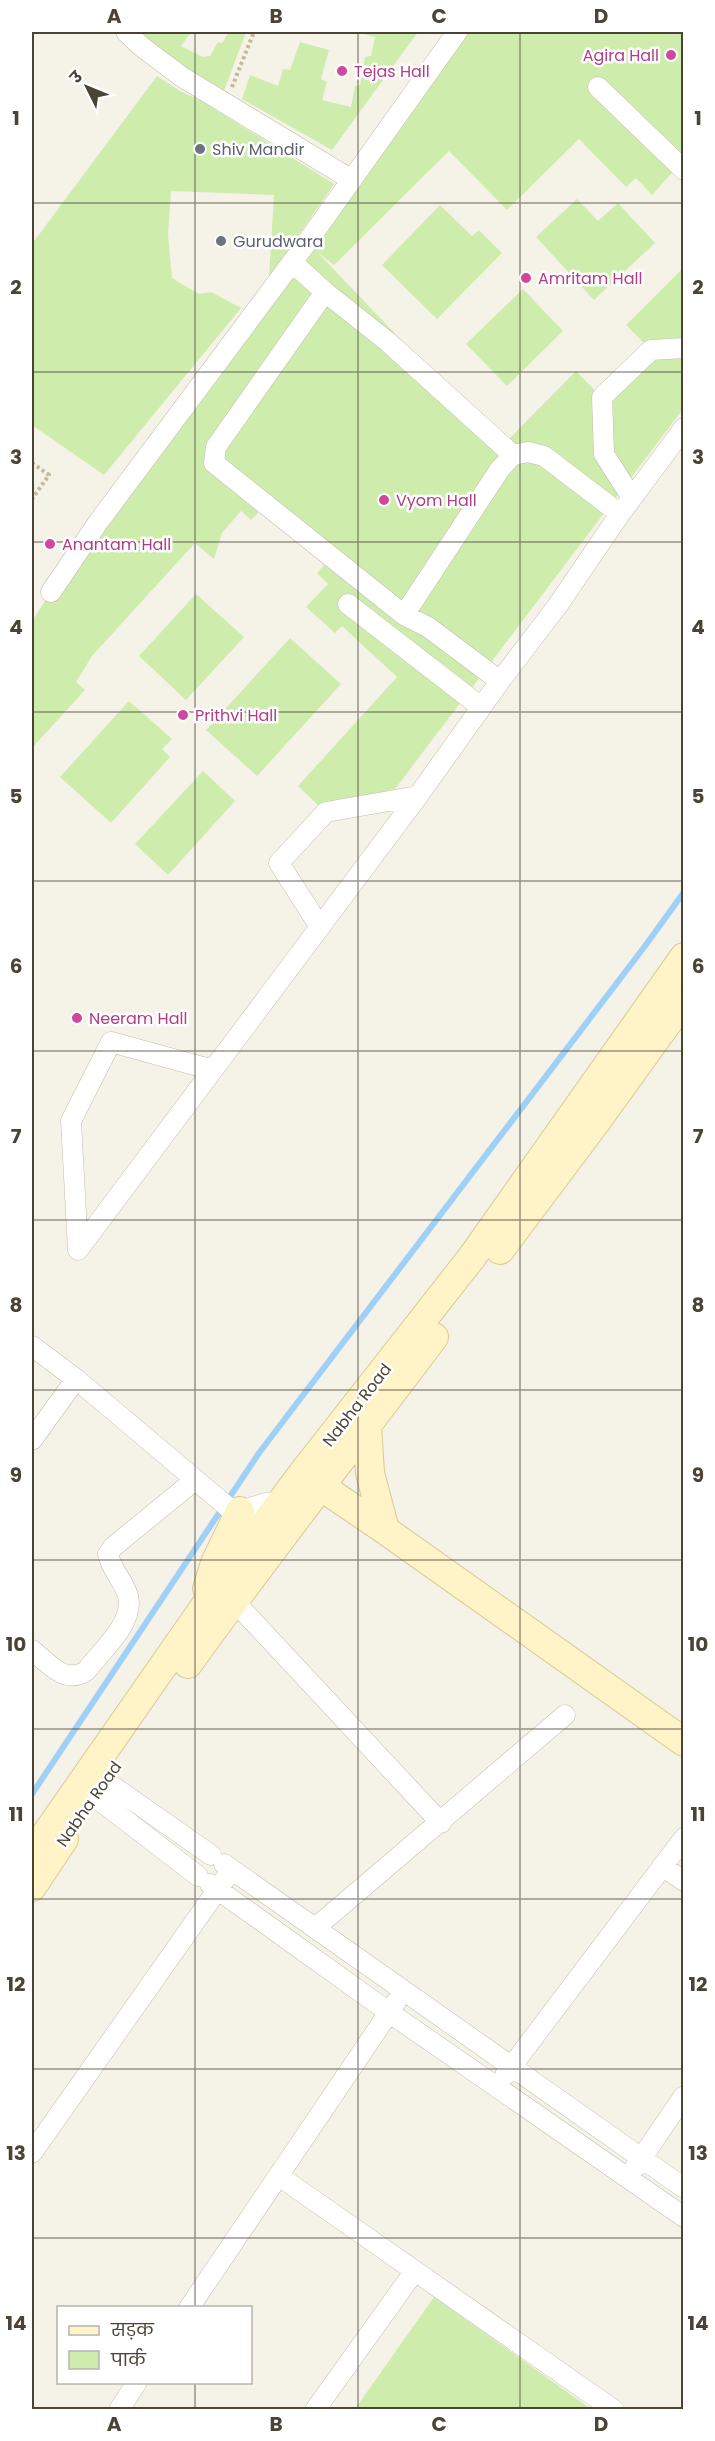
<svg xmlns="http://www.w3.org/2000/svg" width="715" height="2441" font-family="Poppins,'Noto Sans Devanagari',sans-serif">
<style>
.green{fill:#ceedad}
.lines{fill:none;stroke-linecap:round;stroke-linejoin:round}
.stream{stroke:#9fd0f7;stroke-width:6}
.street-casing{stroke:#c5bdac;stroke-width:21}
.secondary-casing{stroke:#dac994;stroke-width:30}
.path{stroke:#c5b799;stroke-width:4;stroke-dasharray:3 3;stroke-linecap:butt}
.street{stroke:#fff;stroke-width:20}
.secondary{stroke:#fff4c8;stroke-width:28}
.grid{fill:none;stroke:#4a4336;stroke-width:1.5;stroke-opacity:0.55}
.hotel-dot{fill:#d1479c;stroke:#fff;stroke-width:2}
.worship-dot{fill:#6b7280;stroke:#fff;stroke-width:2}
.labels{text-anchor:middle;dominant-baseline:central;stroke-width:5;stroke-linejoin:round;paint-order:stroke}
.hotel-label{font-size:16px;fill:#b23c85;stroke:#fff;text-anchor:start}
.worship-label{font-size:16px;fill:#5b616d;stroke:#fff;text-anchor:start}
.street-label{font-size:16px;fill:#4a4336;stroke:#fff}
.neatline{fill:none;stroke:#4a4336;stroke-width:2}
.grid-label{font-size:20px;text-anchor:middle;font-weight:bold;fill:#4a4336}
</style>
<rect width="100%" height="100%" fill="#f5f2e8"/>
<path class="green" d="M126 32H188L190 34 181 46 203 57 210 56 218 42 222 43 229 32H246L224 91 209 92Z
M356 32H418L332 150 242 99 250 75 278 86 283 69 290 70 300 42 329 50 321 79 327 82 322 100 351 107 355 86 360 85 365 57 371 56 375 37Z
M466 32H683V165L681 163 652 195 636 178 626 187 579 139 507 210 449 151 334 265 318 253 496 439H509L576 371 601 397 651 350 626 325 683 268V409L395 789 319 806 298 786 397 677 342 626 335 633 306 607 328 584 317 573 324 565 263 508 251 520 241 511 222 533 214 559 195 543 92 656 76 682 85 690 32 748V621L51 592Z
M157 76 180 91 202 101 334 184 269 278 274 195 171 191 168 235 172 278 199 294 211 292 241 308 104 475 32 425V244Z
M577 199 598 221 618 203 655 243 594 300 536 237Z
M440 205 472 236 479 230 502 253 437 319 382 265Z
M523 289 563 331 507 386 466 344Z
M196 594 244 637 186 700 139 656Z
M290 638 341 684 257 776 206 730Z
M129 701 172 739 162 749 170 757 111 823 60 777Z
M203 771 235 801 168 875 135 844Z
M434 2297 591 2409H355Z"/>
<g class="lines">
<path class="stream" d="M32 1794 259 1453 645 946 684 892"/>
<defs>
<path id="street" d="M126 32 142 47 182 77 352 180
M598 87 684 170
M292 262 325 292 388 342 513 455 528 452 544 456 620 514
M325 292 216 447 214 463 404 615 428 627 500 681
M632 498 604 454 602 397 651 350 684 348
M51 592 99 521 308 241 457 32
M348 604 481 707
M404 615 500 469 513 455
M320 927 279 863 326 812 418 796
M78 1250 418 796 500 681 558 605 620 514 684 428
M78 1250 71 1121 111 1042 213 1070
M32 1346 76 1379 229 1508C256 1516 262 1492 287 1509
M32 1440 76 1379
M234 1601 441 1823
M32 1650C48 1663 65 1685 86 1671 101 1651 135 1623 128 1596 124 1581 111 1570 108 1554L113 1547 195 1480
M91 1771 211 1855
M78 1788 94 1796 198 1876
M224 1864 684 2188
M662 1866 684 1881
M210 1884 390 2013 684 2217
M315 1928 565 1715
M505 2075 684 1838
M32 2153 225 1879
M634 2169 684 2096
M279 2176 614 2410
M189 2308 396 2002
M119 2410 137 2382
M315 2410 414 2272"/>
<path id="secondary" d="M500 1250 596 1122 684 1000
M367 1425 370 1473 385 1530
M307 1477 385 1530 684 1742
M207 1589 215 1563 240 1511
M188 1664C268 1553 352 1446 434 1337
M32 1854 221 1583 302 1474 472 1257 684 957
M32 1887 64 1839"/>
</defs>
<use href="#street" class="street-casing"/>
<use href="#secondary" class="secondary-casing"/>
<path class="path" d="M232 87 254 32
M32 463 49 475 32 499"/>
<use href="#street" class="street"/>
<use href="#secondary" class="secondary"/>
</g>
<path class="grid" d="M195 32V2308M358 32V2410M520 32V2410M32 203H684M32 372H684M32 542H684M32 712H684M32 881H684M32 1051H684M32 1220H684M32 1390H684M32 1560H684M32 1729H684M32 1899H684M32 2069H684M32 2238H684M195 2382V2410"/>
<g class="hotel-dot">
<circle cx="671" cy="55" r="6"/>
<circle cx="342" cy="71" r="6"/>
<circle cx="526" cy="278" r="6"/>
<circle cx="384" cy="500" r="6"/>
<circle cx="50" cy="544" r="6"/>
<circle cx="183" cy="715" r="6"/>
<circle cx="77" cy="1018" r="6"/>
</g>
<g class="worship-dot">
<circle cx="200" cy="149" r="6"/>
<circle cx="221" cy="241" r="6"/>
</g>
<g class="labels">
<g class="hotel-label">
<text x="659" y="55" text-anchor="end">Agira Hall</text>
<text x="354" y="71">Tejas Hall</text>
<text x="538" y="278">Amritam Hall</text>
<text x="396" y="500">Vyom Hall</text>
<text x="62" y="544">Anantam Hall</text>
<text x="195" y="715">Prithvi Hall</text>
<text x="89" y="1018">Neeram Hall</text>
</g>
<g class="worship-label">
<text x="212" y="149">Shiv Mandir</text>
<text x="233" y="241">Gurudwara</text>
</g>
<g class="street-label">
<text transform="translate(357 1405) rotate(-52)">Nabha Road</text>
<text transform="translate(89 1804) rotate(-55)">Nabha Road</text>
</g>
</g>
<rect width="715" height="2441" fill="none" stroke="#ffffff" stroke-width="66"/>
<rect x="57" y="2306" width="195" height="78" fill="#ffffff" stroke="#b7b4af" stroke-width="1.5"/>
<rect x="69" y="2326" width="30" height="9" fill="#fff4c8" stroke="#b7b4af" stroke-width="1.5"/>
<text x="111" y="2336" font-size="18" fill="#4a4336">सड़क</text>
<rect x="69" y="2351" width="30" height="18" fill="#ceedad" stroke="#b7b4af" stroke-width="1.5"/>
<text x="111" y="2366" font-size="18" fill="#4a4336">पार्क</text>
<g transform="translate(87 87) rotate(313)" stroke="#ffffff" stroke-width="4.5" paint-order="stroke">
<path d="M0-4.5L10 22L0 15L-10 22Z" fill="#4a4336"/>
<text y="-9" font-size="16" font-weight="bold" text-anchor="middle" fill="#4a4336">उ</text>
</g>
<rect x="33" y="33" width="649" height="2375" class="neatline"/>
<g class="grid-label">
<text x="114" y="23">A</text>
<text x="276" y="23">B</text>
<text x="439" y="23">C</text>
<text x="601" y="23">D</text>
<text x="16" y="125">1</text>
<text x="698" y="125">1</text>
<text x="16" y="294">2</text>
<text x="698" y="294">2</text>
<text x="16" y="464">3</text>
<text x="698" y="464">3</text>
<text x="16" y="634">4</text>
<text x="698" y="634">4</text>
<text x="16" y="803">5</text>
<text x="698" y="803">5</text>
<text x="16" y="973">6</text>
<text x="698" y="973">6</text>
<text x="16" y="1143">7</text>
<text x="698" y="1143">7</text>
<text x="16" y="1312">8</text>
<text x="698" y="1312">8</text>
<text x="16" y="1482">9</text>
<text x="698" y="1482">9</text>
<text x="16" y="1651">10</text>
<text x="698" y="1651">10</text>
<text x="16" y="1821">11</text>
<text x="698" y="1821">11</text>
<text x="16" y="1991">12</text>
<text x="698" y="1991">12</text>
<text x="16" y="2160">13</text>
<text x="698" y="2160">13</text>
<text x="16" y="2330">14</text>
<text x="698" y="2330">14</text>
<text x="114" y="2431">A</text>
<text x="276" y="2431">B</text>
<text x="439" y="2431">C</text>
<text x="601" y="2431">D</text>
</g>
</svg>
